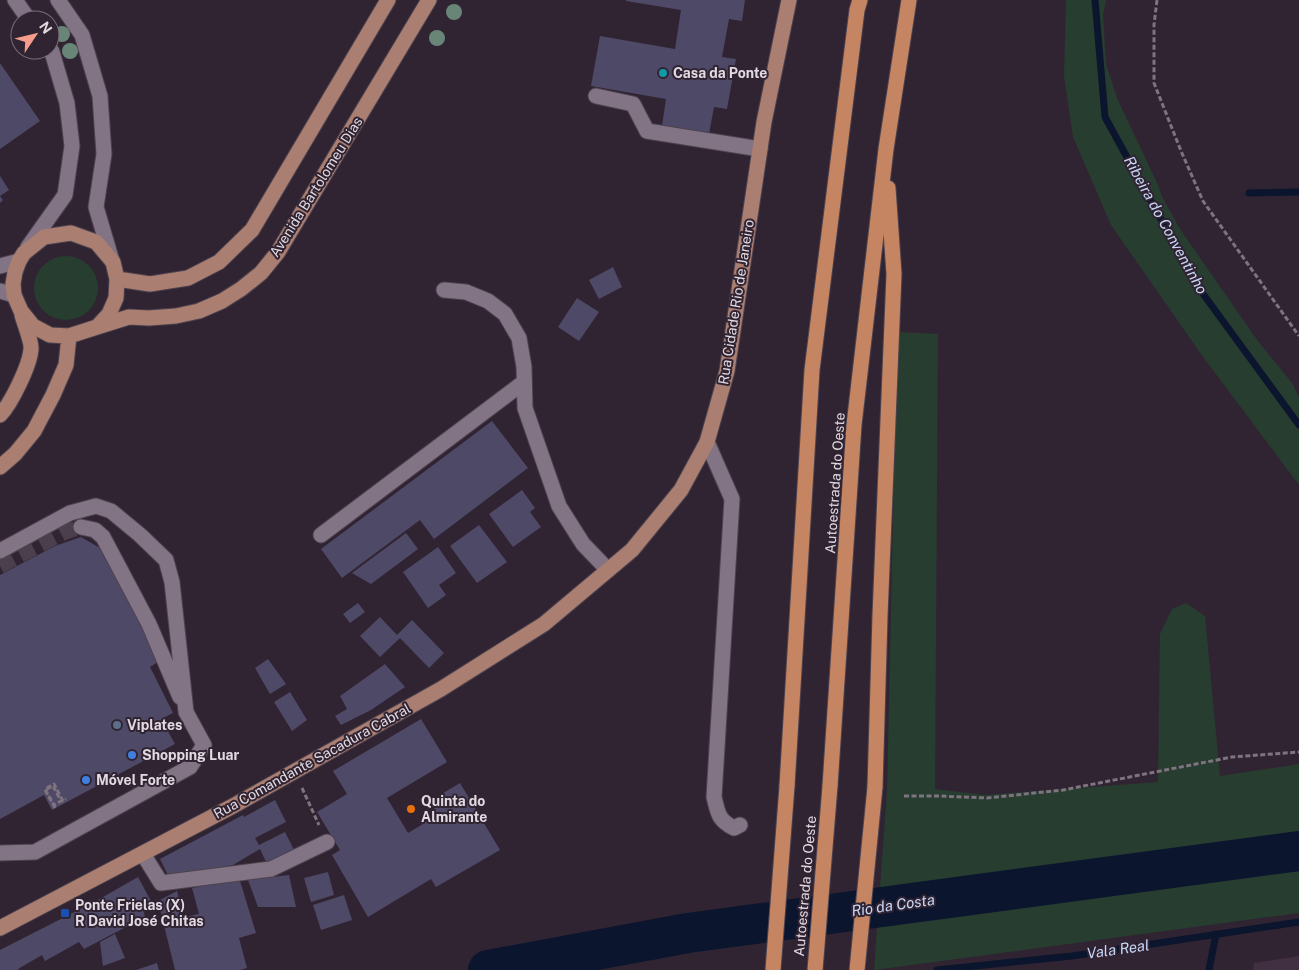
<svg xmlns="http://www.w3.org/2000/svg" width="1299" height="970" font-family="'Public Sans',sans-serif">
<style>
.built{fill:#403042}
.green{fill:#273d30}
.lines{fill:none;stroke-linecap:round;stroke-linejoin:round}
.stream{stroke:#0b152e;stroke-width:7}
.river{stroke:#0b152e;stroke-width:40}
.building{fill:#4e4967}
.minor-tunnel{stroke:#4c3f4d;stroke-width:15;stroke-dasharray:15 8;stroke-linecap:butt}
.minor-casing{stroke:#4d424e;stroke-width:17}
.major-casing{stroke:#4d424e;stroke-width:17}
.highway-casing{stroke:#4d424e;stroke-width:17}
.path{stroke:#7e737f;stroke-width:3;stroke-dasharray:5 2.5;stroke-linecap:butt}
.minor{stroke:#827484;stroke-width:15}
.major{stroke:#aa7e70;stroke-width:15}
.highway{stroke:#c58562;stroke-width:15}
.highway-bridge-casing{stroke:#4d424e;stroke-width:17;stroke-linecap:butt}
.highway-bridge{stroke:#c58562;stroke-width:15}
.tree{fill:#698577}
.culture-dot{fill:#0f9aa8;stroke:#312432;stroke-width:2}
.service-dot{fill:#5c6f8a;stroke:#312432;stroke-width:2}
.shop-dot{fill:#3f7fe0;stroke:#312432;stroke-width:2}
.food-dot{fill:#e8710a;stroke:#312432;stroke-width:2}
.transit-dot{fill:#1a4fb4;stroke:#312432;stroke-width:2}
.labels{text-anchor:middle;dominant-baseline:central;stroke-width:4;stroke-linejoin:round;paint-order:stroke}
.poi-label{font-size:14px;font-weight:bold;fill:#e2dae3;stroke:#312432;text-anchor:start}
.street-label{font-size:14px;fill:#e2dae3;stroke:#312432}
.water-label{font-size:15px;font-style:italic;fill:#c7d7f8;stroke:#312432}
</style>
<rect width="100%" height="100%" fill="#312432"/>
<path class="built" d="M1299 956V970H1253L1254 963Z"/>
<path class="green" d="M1066 0H1106L1103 15 1106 64 1117 98 1158 185 1162 197 1180 229 1257 340 1292 383 1299 397V485L1201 354 1111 225 1073 137 1064 76Z
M34 288a32 32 0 1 1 64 0a32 32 0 1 1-64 0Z
M897 332 938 334 935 789 985 795 1158 782 1160 634 1172 609 1186 603 1205 616 1220 776 1299 764V913L874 970 887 792Z"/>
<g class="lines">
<path class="stream" d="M1095 0 1105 117 1198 287 1299 425
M1249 193 1299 192
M937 970 1072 956 1299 922
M1209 970 1216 934"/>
<path class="river" d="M488 970 688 933 1299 851"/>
</g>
<path class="building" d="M626 0H745L742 21 729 19 722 57 736 59 727 109 714 107 709 134 662 126 666 99 591 86 600 36 675 49 681 10 626 1Z
M0 63 40 121 0 149Z
M0 176 9 190 0 196 3 200 0 203Z
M613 267 622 287 599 299 589 280Z
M577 298 599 312 579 341 558 327Z
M492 421 528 468 434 539 420 520 342 578 321 549Z
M522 490 535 508 530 512 541 527 513 547 489 514Z
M479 525 507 562 477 583 450 546Z
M406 533 418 549 371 584 352 573Z
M81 537 100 548 161 660 150 667 173 713 161 719 175 744 52 810 44 795 0 819V575L55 546Z
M438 547 456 573 439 585 446 595 428 608 403 572Z
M358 603 365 612 350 623 343 614Z
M380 617 397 635 412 620 444 653 429 668 400 638 380 657 360 636Z
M268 659 286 684 270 694 255 668Z
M385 664 405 687 371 710 341 725 335 716 347 709 340 696Z
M290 692 307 720 292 731 274 702Z
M421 719 447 762 387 798 408 833 438 815 430 801 460 783 500 850 436 887 431 879 368 917 332 855 340 850 317 812 347 794 333 771Z
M275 800 286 822 255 838 259 845 285 832 296 854 268 866 260 849 233 865 169 877 160 859 243 815 244 817Z
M328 872 334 895 311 902 304 878Z
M289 875 296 907H258L248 880Z
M138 877 152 903 143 909 145 917 84 949 79 942 45 961 42 955 18 969 19 970H0V950L96 901Z
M240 881 256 933 239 938 247 968 240 970H175L158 901 177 891 184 917 199 914 192 888 223 882Z
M344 895 352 920 321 930 313 905Z
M115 934 125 958 103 966 100 942Z
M157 963 159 970H136Z"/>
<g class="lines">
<path class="minor-tunnel" d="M0 566 65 532 81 527"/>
<defs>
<path id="minor" d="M15 0 29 20
M58 0 82 35 100 96 104 154 96 207 112 261
M596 96 633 104 647 131 760 149
M28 247 65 195 72 146 67 103 52 52 50 49
M0 266 19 261
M444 290 466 292 488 301 505 314 519 338 524 367 525 408 559 506 583 544 608 570
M0 291 14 295
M707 442 732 499 714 797C718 813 718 820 734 828L740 825
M81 527 95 530 103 537 149 624 180 697
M321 535 524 382
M0 551 70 513 96 506 111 511 140 535 166 560 172 582 186 712 204 745 190 767 35 852 0 853
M143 854 161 883 271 869 327 842"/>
<path id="major" d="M117 279 150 284 188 278 219 262 252 230 388 0
M97 327 109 314 116 298 117 279 113 262 96 242 71 233 44 237 24 253 19 261 15 272 13 284 14 295 21 311 33 326 50 335 69 336 97 327 129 317 149 318 176 316 199 311 222 301 241 289 261 273 278 252 429 0
M0 415C11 404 30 365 31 349 32 342 24 323 22 315
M0 467 15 454 34 431 53 395 66 365 69 336
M0 928 233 806 441 689 544 624 632 550 681 490 707 442 727 371 764 122 789 0"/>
<path id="highway" d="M787 786 812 370 857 10 860 0
M830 786 854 425 886 149 909 0
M875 787 880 616 894 274 888 188"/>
</defs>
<use href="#minor" class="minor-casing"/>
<use href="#major" class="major-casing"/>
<use href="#highway" class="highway-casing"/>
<path class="path" d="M1157 0 1154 25V83L1181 151 1203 201 1299 336
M302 788 319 825
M904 796H939L987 798 1063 790 1232 757 1299 752
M55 808 45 790 53 786 61 801 54 805 45 789 54 784 63 801 66 799"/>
<use href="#minor" class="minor"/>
<use href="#major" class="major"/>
<use href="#highway" class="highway"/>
<defs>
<path id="highway-bridge" d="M773 970 787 786
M815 970 830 786
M857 970 875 787"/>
</defs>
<use href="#highway-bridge" class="highway-bridge-casing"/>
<use href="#highway-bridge" class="highway-bridge"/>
</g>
<g class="tree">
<circle cx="454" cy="12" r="8"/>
<circle cx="62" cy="34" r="8"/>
<circle cx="437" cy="38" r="8"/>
<circle cx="70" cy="51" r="8"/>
</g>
<circle class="culture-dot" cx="663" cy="73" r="5"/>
<circle class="service-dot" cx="117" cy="725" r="5"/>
<g class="shop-dot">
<circle cx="132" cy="755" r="5"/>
<circle cx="86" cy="780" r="5"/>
</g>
<circle class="food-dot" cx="411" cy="809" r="5"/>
<rect class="transit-dot" x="60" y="908" width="10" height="10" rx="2.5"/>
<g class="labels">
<g class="poi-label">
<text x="673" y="73">Casa da Ponte</text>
<text x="127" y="725">Viplates</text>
<text x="142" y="755">Shopping Luar</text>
<text x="96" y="780">Móvel Forte</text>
<text x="421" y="801">Quinta do<tspan x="421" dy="16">Almirante</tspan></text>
<text x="75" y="905">Ponte Frielas (X)<tspan x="75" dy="16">R David José Chitas</tspan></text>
</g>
<g class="street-label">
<text transform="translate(316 187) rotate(-58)">Avenida Bartolomeu Dias</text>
<text transform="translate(736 302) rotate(-81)">Rua Cidade Rio de Janeiro</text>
<text transform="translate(835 483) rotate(-86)">Autoestrada do Oeste</text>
<text transform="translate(312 761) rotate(-29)">Rua Comandante Sacadura Cabral</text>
<text transform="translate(805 886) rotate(-85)">Autoestrada do Oeste</text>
</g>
<g class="water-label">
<text transform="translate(1166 225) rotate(61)">Ribeira do Conventinho</text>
<text transform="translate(893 905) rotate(-8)">Rio da Costa</text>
<text transform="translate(1118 949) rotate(-8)">Vala Real</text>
</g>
</g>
<g transform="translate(35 35) rotate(55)"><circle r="24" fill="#312432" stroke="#786d79"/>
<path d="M0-4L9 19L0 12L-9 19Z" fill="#f49d8c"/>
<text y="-8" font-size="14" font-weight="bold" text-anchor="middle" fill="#e2dae3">N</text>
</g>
</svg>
